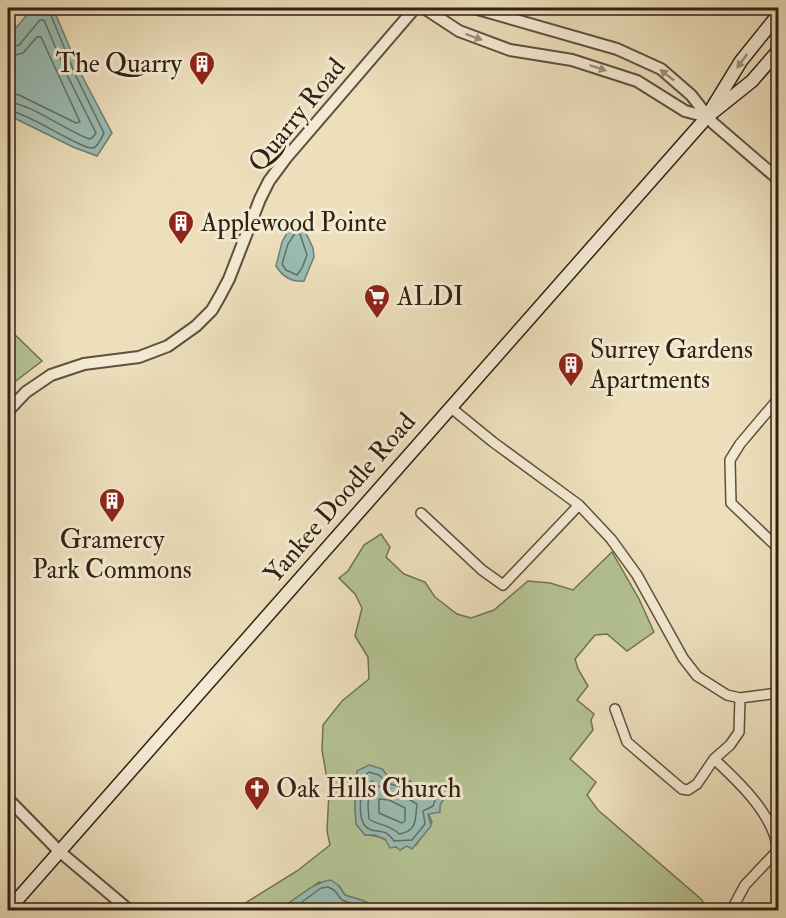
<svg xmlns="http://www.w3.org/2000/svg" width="786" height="918" font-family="'IM FELL Double Pica',serif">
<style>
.green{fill:#b4c394;stroke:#727253;stroke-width:1.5;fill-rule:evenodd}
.water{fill:#99bcb4;stroke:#6f7e73;stroke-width:1.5}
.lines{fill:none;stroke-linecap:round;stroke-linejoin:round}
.shore{stroke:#646e63;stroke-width:1.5}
.minor-casing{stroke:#5f503c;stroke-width:12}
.tertiary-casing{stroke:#5f503c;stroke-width:14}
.secondary-casing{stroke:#302112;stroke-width:15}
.minor{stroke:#f3ead3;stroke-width:9}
.tertiary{stroke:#f3ead3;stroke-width:10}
.secondary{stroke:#f3ead3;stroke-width:12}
.oneway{fill:#9b907c}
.labels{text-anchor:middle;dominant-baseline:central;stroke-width:6;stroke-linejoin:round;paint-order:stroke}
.poi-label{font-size:26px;fill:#302112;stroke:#f3ead3;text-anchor:start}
.street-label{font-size:26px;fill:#302112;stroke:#f3ead3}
</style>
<rect width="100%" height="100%" fill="#eddfbc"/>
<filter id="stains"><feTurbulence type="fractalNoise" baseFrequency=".00333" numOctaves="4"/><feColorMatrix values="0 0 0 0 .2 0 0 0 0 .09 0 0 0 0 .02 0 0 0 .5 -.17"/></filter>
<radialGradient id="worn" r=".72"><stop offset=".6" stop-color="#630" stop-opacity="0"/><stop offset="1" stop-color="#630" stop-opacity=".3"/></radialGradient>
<path class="green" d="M8 328 42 361 8 387Z
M381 534 390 547 386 557 404 574 425 582 435 597 457 614 471 618 494 610 528 581 550 583 573 590 612 552 639 599 654 632 627 651 607 634 595 635 575 659 578 669 588 686 577 700 594 714 591 720 593 730 570 759 596 782 587 795 598 810 702 900 707 910H380L364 901 345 895 339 886 319 882 287 906 276 910H236L242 905 297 871 330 845 327 831 329 791 322 750 323 725 342 701 369 679 368 657 355 636 362 608 355 594 339 578 348 571 364 545ZM382 769 389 778 396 777 406 783 410 781 417 790 422 789 444 797 440 805 428 813 432 822 416 845 396 847C386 839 378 835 365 835L356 824 355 805 357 772Z"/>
<path class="water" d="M33 8H53L80 72 112 133 97 156 73 147 8 115V37Z
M293 222 304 229 313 248 314 257 304 281C292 283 282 276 276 266L282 242Z
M369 765 382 769 389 778 396 777 406 783 410 781 417 790 427 786 442 791 445 797 440 805V812L428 814 431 826 412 849 407 846 400 850 396 847 390 848 385 839 375 835H365L356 824 355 805 357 771Z
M331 880 339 886 345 895 364 901 380 910H276C295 902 310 883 331 880Z"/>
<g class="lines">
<path class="shore" d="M8 48 19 45 40 20H44L68 77 96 133 92 138 89 139C65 130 31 104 8 102
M8 57 23 53 37 37H41L80 122 76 123 19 95 8 93
M8 110C27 112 82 150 93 148 98 147 102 137 104 133L75 74 48 8
M296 232 300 234 307 255 302 268 297 275 286 270 282 264 288 244Z
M369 772 379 775 387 783 409 789 416 795 428 793 437 795 433 806 423 811 425 824 412 840 394 841C384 827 380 834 369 829 355 823 362 789 363 777Z
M372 781 384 790 405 797 417 804C415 819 418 831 399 834 390 824 379 826 369 819L368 805 370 783Z
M379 799 389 800 405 808V821L402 823 379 813Z
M291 910 321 888 328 887 334 890 342 900 369 910"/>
<defs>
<path id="minor" d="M778 399 740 444 730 460 731 503 778 548
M450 407 493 442 579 505 611 539 637 575 683 658 697 676 727 695 740 698 778 693
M421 513 482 570 503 585 579 505
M615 709 627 742 682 789 688 790 697 784 714 759 730 745 739 732 740 698
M714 759C739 782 774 815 778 850L745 885 732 909"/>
<path id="tertiary" d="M424 8 459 31 510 50 572 60 637 81 685 111 707 117
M474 8 617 49 661 69 691 95 713 123 778 179
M8 411 26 392 51 375 84 364 139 357 168 346 196 326 212 310 220 296 229 279 260 199 269 181 286 158 415 8
M8 799 59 851 129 910"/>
<path id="secondary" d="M711 110 741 61 778 15
M8 910 707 117 752 81 778 51"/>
</defs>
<use href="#minor" class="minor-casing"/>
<use href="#tertiary" class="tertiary-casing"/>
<use href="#secondary" class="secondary-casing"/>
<use href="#minor" class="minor"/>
<use href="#tertiary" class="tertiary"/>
<use href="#secondary" class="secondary"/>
</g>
<defs><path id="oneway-solid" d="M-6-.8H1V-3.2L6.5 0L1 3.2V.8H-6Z" transform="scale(1.5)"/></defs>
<g class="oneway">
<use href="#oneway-solid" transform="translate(474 37) rotate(20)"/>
<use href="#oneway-solid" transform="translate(742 61) rotate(126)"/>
<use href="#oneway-solid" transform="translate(598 68) rotate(18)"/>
<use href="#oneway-solid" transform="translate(667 75) rotate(-142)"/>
</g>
<defs>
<symbol id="building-pin" viewBox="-11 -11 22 30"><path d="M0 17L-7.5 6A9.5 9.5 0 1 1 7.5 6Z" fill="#8f2418" stroke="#f3ead3"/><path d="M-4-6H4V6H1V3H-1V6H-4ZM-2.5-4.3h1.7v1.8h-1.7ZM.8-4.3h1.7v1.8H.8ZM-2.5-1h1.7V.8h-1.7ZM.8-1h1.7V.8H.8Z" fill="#fff"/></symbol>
<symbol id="supermarket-pin" viewBox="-11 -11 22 30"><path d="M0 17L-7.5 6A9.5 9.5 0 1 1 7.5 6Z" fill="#8f2418" stroke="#f3ead3"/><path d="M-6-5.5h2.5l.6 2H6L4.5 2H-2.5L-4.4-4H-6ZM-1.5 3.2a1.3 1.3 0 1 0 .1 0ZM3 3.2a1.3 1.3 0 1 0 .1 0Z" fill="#fff"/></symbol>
<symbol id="church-pin" viewBox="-11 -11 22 30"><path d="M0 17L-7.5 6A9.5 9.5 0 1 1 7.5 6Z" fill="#8f2418" stroke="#f3ead3"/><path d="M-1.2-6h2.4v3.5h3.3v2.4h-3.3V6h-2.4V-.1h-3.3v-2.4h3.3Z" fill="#fff"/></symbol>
</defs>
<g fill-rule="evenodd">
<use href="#building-pin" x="187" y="49" width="30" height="40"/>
<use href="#building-pin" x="166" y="208" width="30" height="40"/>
<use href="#supermarket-pin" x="362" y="282" width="30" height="40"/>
<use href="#building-pin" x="556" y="350" width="30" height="40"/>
<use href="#building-pin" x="97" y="486" width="30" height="40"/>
<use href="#church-pin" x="242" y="774" width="30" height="40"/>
</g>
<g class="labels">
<g class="poi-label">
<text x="182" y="64" text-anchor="end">The Quarry</text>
<text x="201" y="223">Applewood Pointe</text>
<text x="397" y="297">ALDI</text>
<text x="590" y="350">Surrey Gardens<tspan x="590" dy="30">Apartments</tspan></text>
<text x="112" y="540" text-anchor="middle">Gramercy<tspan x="112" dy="30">Park Commons</tspan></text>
<text x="276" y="789">Oak Hills Church</text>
</g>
<g class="street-label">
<text transform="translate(297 115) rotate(-51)">Quarry Road</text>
<text transform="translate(340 498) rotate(-49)">Yankee Doodle Road</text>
</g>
</g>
<rect width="786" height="918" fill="none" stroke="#eddfbc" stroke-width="30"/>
<rect x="9" y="9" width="768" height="900" fill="none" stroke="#302112" stroke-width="3"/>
<rect x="15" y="15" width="756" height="888" fill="none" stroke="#302112" stroke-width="1.5"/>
<rect width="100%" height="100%" filter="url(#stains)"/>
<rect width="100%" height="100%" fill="url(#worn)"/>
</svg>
